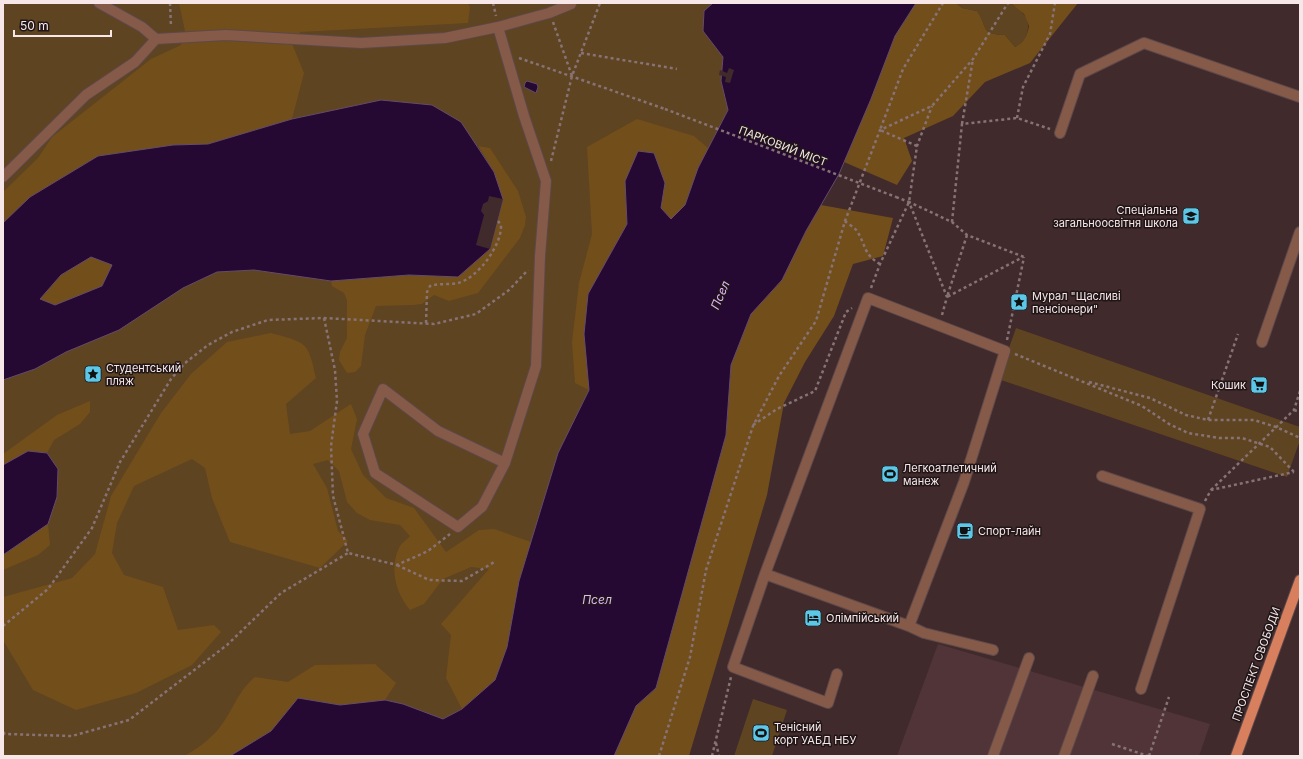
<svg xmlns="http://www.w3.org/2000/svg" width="1303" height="759" font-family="Inter,sans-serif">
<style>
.built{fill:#513437}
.green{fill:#5e4421}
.forest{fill:#724e1b}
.water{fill:#250933;stroke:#644c6a;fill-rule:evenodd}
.pier{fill:#402a2c}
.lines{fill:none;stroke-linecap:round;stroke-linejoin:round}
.minor-casing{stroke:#5d484a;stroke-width:12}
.major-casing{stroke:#5d484a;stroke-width:12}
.path{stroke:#877375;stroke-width:2.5;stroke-dasharray:3 3;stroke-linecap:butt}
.minor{stroke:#855a49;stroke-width:10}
.major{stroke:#d87f5d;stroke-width:10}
.path-bridge{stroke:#877375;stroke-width:2.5;stroke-dasharray:3 3;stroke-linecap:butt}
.labels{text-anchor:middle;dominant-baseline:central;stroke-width:3;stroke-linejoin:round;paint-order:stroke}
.street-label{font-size:11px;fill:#f7e7e9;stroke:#201617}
.poi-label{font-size:11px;fill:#f7e7e9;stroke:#201617;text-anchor:start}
.water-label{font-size:12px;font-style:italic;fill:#e1b4fe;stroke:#201617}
</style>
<rect width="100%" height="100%" fill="#402a2c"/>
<path class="built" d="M938 644 1210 724 1199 756H897Z"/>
<path class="green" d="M3 3H713L704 11 703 31 723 57 721 81 728 110 558 453 519 581 507 647 462 709 443 719 403 704 385 700 230 756H3V555L48 524 57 497 58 469 47 453 28 451 3 465V380L35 369 183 288 217 272 254 270 331 281 409 275 458 277 490 249 503 199 494 172 478 146 381 100 292 119 208 144 173 145 98 156 30 197 3 223Z
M956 3C973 3 993 0 1009 3 1018 5 1030 19 1028 28 1027 37 1023 44 1015 47L1005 35C979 34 989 28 977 11L962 8Z
M1016 328 1300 427V440L1287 477 998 379Z
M753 699 787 710 772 756H734Z"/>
<path class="forest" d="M179 3H468L470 7 468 23 300 32 293 46 304 73 292 119 208 144 173 145 98 156 30 197 3 223V192L38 158 52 137 151 59 181 45 185 31Z
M916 3H956L962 8 977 11C989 28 979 34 1005 35L1015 47C1024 43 1027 36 1029 26L1024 14 1011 3H1078L1030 63 985 82 953 116 904 138 912 161 897 185 844 162 871 99 895 36Z
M637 119 694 136 708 148 698 168 685 205 671 219 661 208 665 183 625 181 627 224 588 294 584 334 589 390 575 383 572 342 579 283 592 234 587 147Z
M478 146 490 148 518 191 526 217 525 225 520 238 478 293 449 301 434 295 422 304 413 305 376 306 365 335 361 366 355 372 347 373 339 360 340 352 347 338V300L344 293 332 286 331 281 409 275 458 277 490 249 503 199 494 172Z
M821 205 893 218 883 256 853 264 834 316 805 362 784 403 767 495 689 756H614L636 706 656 688 726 435 731 365 751 314 782 280 806 231Z
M91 256 113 264 102 286 55 306 40 299 61 275Z
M271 333C307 343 308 341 316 378L286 404 290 434 310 431 351 404 357 419 351 449 363 475 386 498 414 508 446 552 479 530 494 529 531 542 519 581 507 647 495 680 462 709 446 678 451 635 441 624 489 569 471 567 443 579 424 604 410 610C396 594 389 568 399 548 401 543 407 540 410 536L400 525 370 520 357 513 347 502 339 471 328 460 313 464 327 488 338 531 348 541 320 568 230 542 212 498 205 468 192 459 134 486 117 523 112 553 124 575 163 587 178 630 214 625 221 632 192 665 136 693 76 710 33 690 3 640V597L72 578 95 554 111 496 161 413 191 374 227 342Z
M90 401V412L80 424 54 440 47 453 28 451 3 465V454L57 415Z
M48 524 50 545 38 555 3 570V555Z
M375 664 396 683 385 700 340 705 298 698 271 731 230 756H184C197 749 211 739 220 727 234 709 237 692 255 677L288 682 315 665Z"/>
<path class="water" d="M713 3H916L895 36 871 99 839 174 806 231 782 280 751 314 731 365 726 435 656 688 636 706 614 756H230L271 731 298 698 340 705 385 700 403 704 443 719 462 709 495 680 507 647 519 581 558 453 589 390 584 334 588 294 627 224 625 181 638 151 654 153 665 183 661 208 671 219 685 205 698 168 728 110 721 81 723 57 703 31 704 11Z
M527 81 537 84 538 87 536 93 524 87 525 83Z
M381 100 432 105 461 122 494 172 503 199 490 249 458 277 409 275 331 281 254 270 217 272 183 288 119 330 66 352 35 369 3 380V223L30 197 98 156 173 145 208 144 292 119ZM91 257 112 265 102 286 55 305 40 299 61 275Z
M28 451 47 453 58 469 57 497 48 524 3 555V465Z"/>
<path class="pier" d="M729 68 734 70 730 83 725 82 726 77 719 75 720 70 727 73Z
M489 196 503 199 490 249 476 245 484 215 481 211 483 204 488 201Z"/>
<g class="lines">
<defs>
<path id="minor" d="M99 3 142 27 156 39 226 35 361 43 445 38 498 27 549 13 571 4
M498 27 524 116 546 181 540 256 536 366 505 463 482 507 458 527 375 473 363 434 383 389 438 431 505 463
M1060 133 1080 74 1144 43 1300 97
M3 177 86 95 135 62 156 39
M868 298 1005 351 964 482 909 626 765 574Z
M1262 342 1300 232
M1102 476 1200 509 1141 689
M765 574 733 667 828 703 837 674
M909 626 924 633 993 650
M993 756 1029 658
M1064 756 1093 676"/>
<path id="major" d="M1236 756 1300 580"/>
</defs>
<use href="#minor" class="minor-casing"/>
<use href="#major" class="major-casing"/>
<path class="path" d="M170 3 171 27
M493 3 496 16
M553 22 572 76
M581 53 677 69
M519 58 665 109
M1017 118 1023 87 1050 34 1055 3
M962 124 973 59
M917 146 880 130 903 69 943 3
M551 161 572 76 600 3
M896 197 909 202
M845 221C848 224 854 227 857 231 866 245 863 254 880 264
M952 222 962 124 1017 118 1050 129
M967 235 947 297 1023 257
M871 288 880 264 909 202 917 146 932 106
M942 315 947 297 909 202 952 222 967 235 1024 257
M324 318 335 370 337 401 331 446 333 496 348 553 397 565 428 551 450 534
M426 323 427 292 430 286C439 283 449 285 458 283 478 278 502 245 501 225L498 221
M1007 340 1024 257
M1015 354 1142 406 1169 424 1188 433 1219 438H1242L1270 447 1294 472
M1089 382 1150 398 1186 415 1208 420H1254L1276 427 1300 438
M1294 410 1300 412
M1208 420 1238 334
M753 425 777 409 815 391 846 312 852 308
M1211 490 1294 410 1300 391
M1205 501 1211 490 1294 472
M397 565 429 580 462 581 496 561
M3 626 48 589 92 528 120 462 171 379 185 363 208 345 232 332 268 320 324 318 434 324 476 314 509 290 528 270
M3 732 5 734 72 736 129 720 227 645 281 593 348 553
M716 743 719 756
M1112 744 1148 756
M659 756 690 657 706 570 753 426 779 376 816 321 845 221 880 130 932 106 973 59 1008 3
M712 756 731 677
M1149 756 1169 697"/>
<use href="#minor" class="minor"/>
<use href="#major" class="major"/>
<path class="path-bridge" d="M665 109 896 197"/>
</g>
<defs>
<symbol id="school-square" viewBox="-11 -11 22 22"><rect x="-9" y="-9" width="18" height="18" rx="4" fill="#5dc7e8" stroke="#201617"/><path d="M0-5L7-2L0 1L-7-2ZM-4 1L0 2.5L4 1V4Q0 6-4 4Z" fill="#111"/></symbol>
<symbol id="sight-square" viewBox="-11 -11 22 22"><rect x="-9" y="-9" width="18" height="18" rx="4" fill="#5dc7e8" stroke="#201617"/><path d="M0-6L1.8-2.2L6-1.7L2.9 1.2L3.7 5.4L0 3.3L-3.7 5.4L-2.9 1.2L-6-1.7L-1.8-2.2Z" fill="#111"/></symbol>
<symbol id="supermarket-square" viewBox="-11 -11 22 22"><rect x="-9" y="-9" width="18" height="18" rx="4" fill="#5dc7e8" stroke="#201617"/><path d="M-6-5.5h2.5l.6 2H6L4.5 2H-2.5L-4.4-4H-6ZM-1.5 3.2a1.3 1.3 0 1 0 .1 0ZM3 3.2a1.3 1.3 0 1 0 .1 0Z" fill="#111"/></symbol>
<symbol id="stadium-square" viewBox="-11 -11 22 22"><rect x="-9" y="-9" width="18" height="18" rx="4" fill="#5dc7e8" stroke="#201617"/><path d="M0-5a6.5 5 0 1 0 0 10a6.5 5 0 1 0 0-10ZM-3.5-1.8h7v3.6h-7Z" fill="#111"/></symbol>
<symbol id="cafe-square" viewBox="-11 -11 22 22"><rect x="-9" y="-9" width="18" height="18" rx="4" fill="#5dc7e8" stroke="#201617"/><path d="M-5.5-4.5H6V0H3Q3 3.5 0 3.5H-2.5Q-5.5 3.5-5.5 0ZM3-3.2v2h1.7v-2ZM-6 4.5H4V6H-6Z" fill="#111"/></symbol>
<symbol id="hotel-square" viewBox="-11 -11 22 22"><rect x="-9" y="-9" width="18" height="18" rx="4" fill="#5dc7e8" stroke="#201617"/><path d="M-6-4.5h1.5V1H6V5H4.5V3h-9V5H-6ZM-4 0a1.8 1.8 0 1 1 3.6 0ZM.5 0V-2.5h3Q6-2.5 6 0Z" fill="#111"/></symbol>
</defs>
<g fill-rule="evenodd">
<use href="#school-square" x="1181" y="206" width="20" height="20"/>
<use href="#sight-square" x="1009" y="292" width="20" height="20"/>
<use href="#sight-square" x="83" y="364" width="20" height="20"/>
<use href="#supermarket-square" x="1249" y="375" width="20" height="20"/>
<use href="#stadium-square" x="880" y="464" width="20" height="20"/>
<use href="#cafe-square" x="955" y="521" width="20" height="20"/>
<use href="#hotel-square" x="803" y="608" width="20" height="20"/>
<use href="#stadium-square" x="751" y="723" width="20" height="20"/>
</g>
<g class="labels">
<g class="street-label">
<text transform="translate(783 146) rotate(21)">ПАРКОВИЙ МІСТ</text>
<text transform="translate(1256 664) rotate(-70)">ПРОСПЕКТ СВОБОДИ</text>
</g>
<g class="poi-label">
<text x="1178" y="210" text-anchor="end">Спеціальна<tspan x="1178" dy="13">загальноосвітня школа</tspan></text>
<text x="1032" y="296">Мурал "Щасливі<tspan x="1032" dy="13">пенсіонери"</tspan></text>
<text x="106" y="368">Студентський<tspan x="106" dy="13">пляж</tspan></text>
<text x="1246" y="385" text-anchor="end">Кошик</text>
<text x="903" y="468">Легкоатлетичний<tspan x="903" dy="13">манеж</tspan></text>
<text x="978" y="531">Спорт-лайн</text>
<text x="826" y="618">Олімпійський</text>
<text x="774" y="727">Тенісний<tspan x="774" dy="13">корт УАБД НБУ</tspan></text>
</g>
<g class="water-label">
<text transform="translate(720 295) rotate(-67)">Псел</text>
<text x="597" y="599">Псел</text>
</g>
</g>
<rect width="1303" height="759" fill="none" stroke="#f7e7e9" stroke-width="8"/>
<path d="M14 30v6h97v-6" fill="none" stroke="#f7e7e9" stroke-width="2"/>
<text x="20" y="30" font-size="12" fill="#f7e7e9" stroke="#201617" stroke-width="3" paint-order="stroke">50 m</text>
</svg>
